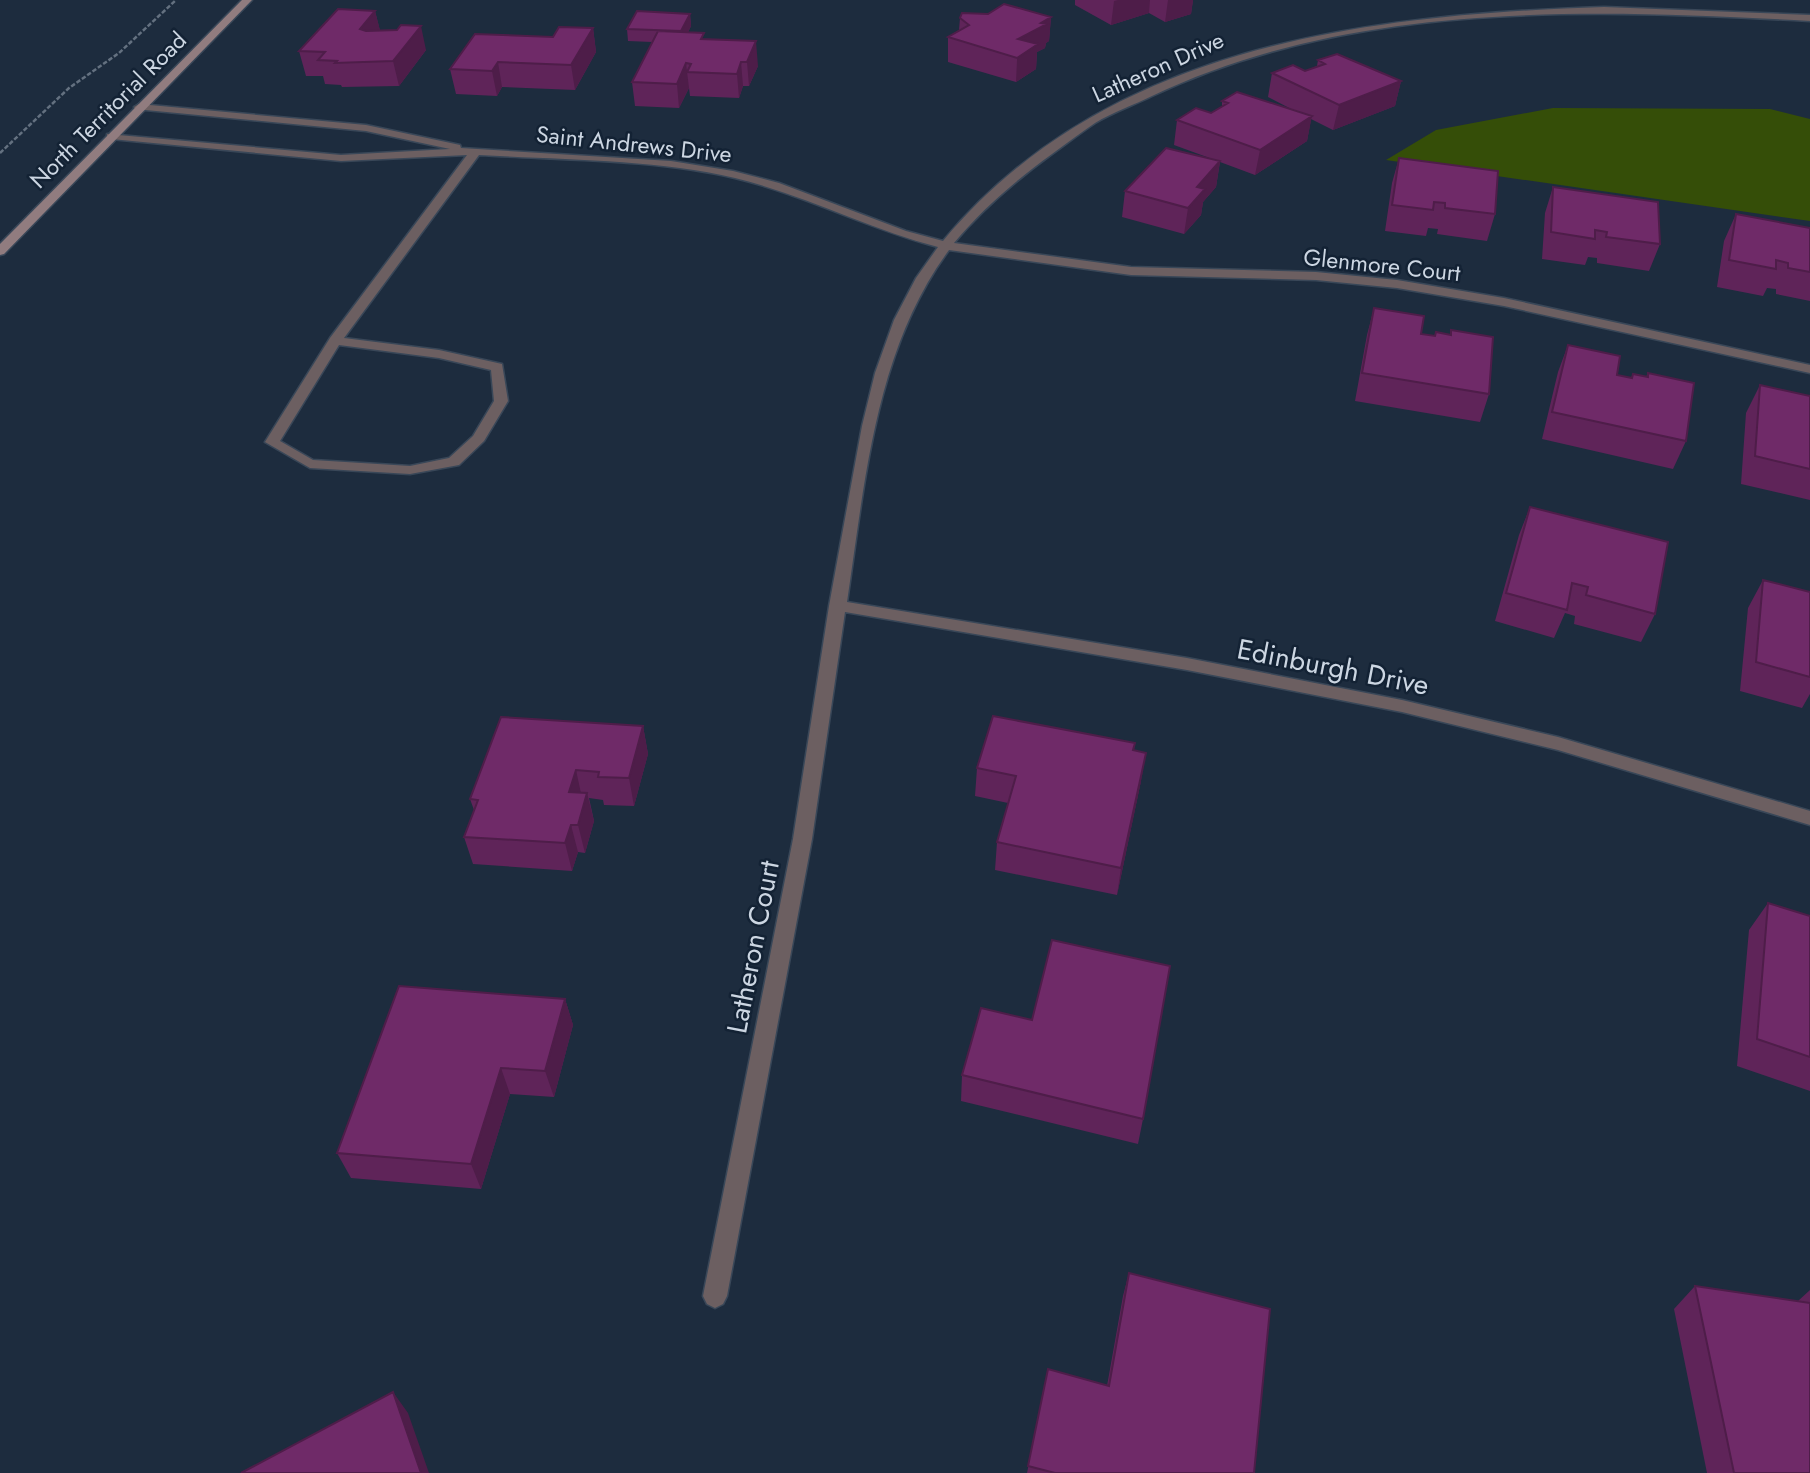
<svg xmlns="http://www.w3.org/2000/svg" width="1810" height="1473" font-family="Jost,sans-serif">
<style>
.green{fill:#354e08}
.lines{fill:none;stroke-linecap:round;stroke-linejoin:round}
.street-casing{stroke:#394758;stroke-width:3}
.secondary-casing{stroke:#394758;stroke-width:3}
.path{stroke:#647180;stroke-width:2.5;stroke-dasharray:4.5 2;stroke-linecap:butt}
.street{fill:#6c5f61;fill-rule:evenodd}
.secondary{fill:#917c7f;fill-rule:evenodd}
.wall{fill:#5f2459}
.shaded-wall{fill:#4e1d49}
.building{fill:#6f2a68;stroke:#4e1d49;stroke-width:2}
.labels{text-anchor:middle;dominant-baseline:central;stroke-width:5;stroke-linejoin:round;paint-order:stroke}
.far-street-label{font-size:23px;fill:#ccd6e2;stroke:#132234}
.street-label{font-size:28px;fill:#ccd6e2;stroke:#132234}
</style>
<rect width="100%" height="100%" fill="#1d2c3e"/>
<path class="green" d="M1553 108 1770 109 1810 119V221L1386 160 1436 130Z"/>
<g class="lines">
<defs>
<path id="street" d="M1604 7 1810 15V21C1594 9 1352 0 1152 96 1134 105 1113 112 1095 123 1080 133 1066 144 1052 154 1015 181 983 208 954 243L1131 267 1316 272 1397 280 1504 298 1810 365V373L1504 306 1397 288 1316 280 1131 275 949 250C875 350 865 482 847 602L1187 658 1402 700 1558 737 1810 811V825L1558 750 1402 712 1187 670 845 612 812 839 727 1296 723 1304 715 1308 707 1304 703 1296 793 839 829 606 862 426 875 373 894 320 916 278 938 247C869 229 805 195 735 178 654 159 562 160 479 155L344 338 439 350 502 364 508 401 484 441 459 465 410 474 310 468 265 442 330 338 467 155 341 161 111 139 107 138V134L341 155 450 149 366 131 135 109 134 107 139 104 366 125 460 145 461 148 671 161 733 171 779 183 906 231 943 241C1106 45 1366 15 1604 7ZM339 345 439 358 491 370 494 401 473 436 449 458 410 466 313 460 280 441Z"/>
<path id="secondary" d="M242 0H252L4 254 0 255V244Z"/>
</defs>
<use href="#street" class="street-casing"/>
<use href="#secondary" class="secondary-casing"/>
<path class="path" d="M0 153 69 88 119 53 176 0"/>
<use href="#street" class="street"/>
<use href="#secondary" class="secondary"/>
</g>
<path class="wall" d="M1075 0H1193L1191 14 1165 22 1149 13 1111 25 1075 5Z
M375 11 380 31 426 50 399 86 342 87 341 85 325 84 323 76H306L299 51Z
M690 14 691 26 688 32 758 66 749 86H743L739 98 690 96 689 88 679 108 635 106 632 82 652 42 628 41 627 29Z
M1051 17 1049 41 1046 43 1045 48 1037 52 1036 69 1016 82 948 62V37L959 30 960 18Z
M593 28 596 52 575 90 502 87 497 96 456 94 450 69 553 37Z
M1318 60 1401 81 1395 106 1333 130 1311 119 1307 141 1255 175 1220 162 1216 187 1203 202 1201 215 1184 234 1122 217 1125 191 1215 160 1174 145 1177 120 1211 113 1222 107V101L1293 110 1268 97 1272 73 1305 71 1317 66Z
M1399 158 1495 214 1487 241 1437 234 1438 229 1428 228 1426 236 1385 231 1392 183Z
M1553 187 1660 244 1649 271 1597 263V258L1588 257 1585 265 1542 259 1545 213Z
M1736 214 1810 228V301L1776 294V289L1767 288 1763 296 1717 287 1724 241Z
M1374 308 1421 334 1435 336 1436 332 1450 335 1451 330 1489 394 1480 422 1355 401 1367 335Z
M1568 345 1617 375 1631 378 1633 374 1646 377 1648 373 1686 441 1673 469 1542 439 1558 372Z
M1760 385 1810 396V500L1741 484 1746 413Z
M1530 507 1655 614 1641 642 1574 624 1575 616 1565 613 1554 638 1495 621 1519 535Z
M1763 580 1810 592V694L1802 708 1740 691 1748 608Z
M643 726 648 754 634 806 604 805 603 800 589 798 594 821 585 853 578 852 572 871 473 864 464 837 474 810 470 799Z
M1135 743 1134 750 1141 781 1117 895 995 870 997 842 1008 803 975 796 977 768Z
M1768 903 1810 916V1091L1737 1066 1749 930Z
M565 999 573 1025 554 1097 510 1094 481 1189 351 1178 337 1153Z
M1032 1020 1143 1119 1138 1144 961 1101 962 1075Z
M1129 1273 1254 1473H1027L1048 1369 1107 1386 1123 1296Z
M1695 1286 1798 1301 1810 1290V1473H1707L1674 1309Z"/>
<path class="shaded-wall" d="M1118 0H1150L1149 13 1111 25 1114 1Z
M1168 0H1193L1191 14 1165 22Z
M375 11 381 34 366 53 360 29Z
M690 14 691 26 683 44 681 31Z
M1051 17 1049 41 1046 43 1045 48 1037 52 1036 69 1016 82 1018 39Z
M421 26 426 50 399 86 393 61Z
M593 28 596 52 575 90 571 65Z
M756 41 758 66 749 86 747 62Z
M498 62 502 87 497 96 492 71Z
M741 62 743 86 739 98 737 74Z
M686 63 689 88 679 108 677 84Z
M1401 81 1395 106 1333 130 1339 105Z
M1312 116 1307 141 1255 175 1260 150Z
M1220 161 1216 187 1203 202 1201 215 1184 234 1188 208 1197 187Z
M643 726 648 754 634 806 629 778Z
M1146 753 1141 781 1117 895 1121 868Z
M576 770 582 798 569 792Z
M587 793 594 821 585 853 578 825Z
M571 825 578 852 572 871 565 843Z
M565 999 573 1025 554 1097 545 1071Z
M501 1068 510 1094 481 1189 471 1164Z
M393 1392 408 1413 429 1473H421Z"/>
<path class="building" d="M1004 4 1051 17 1041 23 1047 24 1018 39 1038 44 1017 58 948 37 969 25 960 18 962 13 988 14Z
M338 9 375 11 360 29 366 31 397 30 401 25 421 26 393 61 335 63 337 61 318 60 325 52 299 51Z
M637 11 690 14 681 31 627 29Z
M559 27 593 28 571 65 498 62 492 71 450 69 475 34 553 37Z
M658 31 704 33 701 39 756 41 747 62H741L737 74 687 72 691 64 686 63 677 84 632 82Z
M1337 54 1401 81 1339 105 1272 73 1293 65 1305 71 1325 64 1318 60Z
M1237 92 1312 116 1260 150 1177 120 1196 108 1211 113 1228 103 1222 101Z
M1166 148 1220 161 1197 187 1205 189 1188 208 1125 191Z
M1399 158 1498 171 1495 214 1445 208V203L1434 202 1433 210 1392 205Z
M1553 187 1658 202 1660 244 1606 237 1607 232 1595 230V239L1551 232Z
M1736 214 1810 228V272L1788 268V263L1776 260V269L1729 260Z
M1374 308 1424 316 1421 334 1435 336 1436 332 1451 335V330L1493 337 1489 394 1362 373Z
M1568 345 1620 356 1617 375 1632 378 1633 374 1648 377V373L1694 383 1686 441 1552 412Z
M1760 385 1810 396V469L1755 456Z
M1530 507 1668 542 1655 614 1586 595 1588 587 1572 583 1567 610 1506 593Z
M1763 580 1810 592V677L1756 662Z
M993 716 1135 743 1133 750 1146 753 1121 868 997 842 1016 776 977 768Z
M501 717 643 726 629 778 598 777 599 772 576 770 569 792 587 793 578 825H571L565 843 464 837 478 800 470 799Z
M1768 903 1810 916V1057L1757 1039Z
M1052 940 1170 966 1143 1119 962 1075 981 1008 1032 1020Z
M399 986 565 999 545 1071 501 1068 471 1164 337 1153Z
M1129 1273 1270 1309 1254 1473H1055L1028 1466 1048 1369 1109 1386Z
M1695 1286 1810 1303V1473H1734Z
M393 1392 421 1473H241Z"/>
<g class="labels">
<g class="far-street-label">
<text transform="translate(1158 67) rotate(-24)">Latheron Drive</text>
<text transform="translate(108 110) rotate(-45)">North Territorial Road</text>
<text transform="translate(634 144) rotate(6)">Saint Andrews Drive</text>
<text transform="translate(1382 265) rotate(6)">Glenmore Court</text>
</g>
<g class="street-label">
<text transform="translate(1333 667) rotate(11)">Edinburgh Drive</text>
<text transform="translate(753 947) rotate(-79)">Latheron Court</text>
</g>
</g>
</svg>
